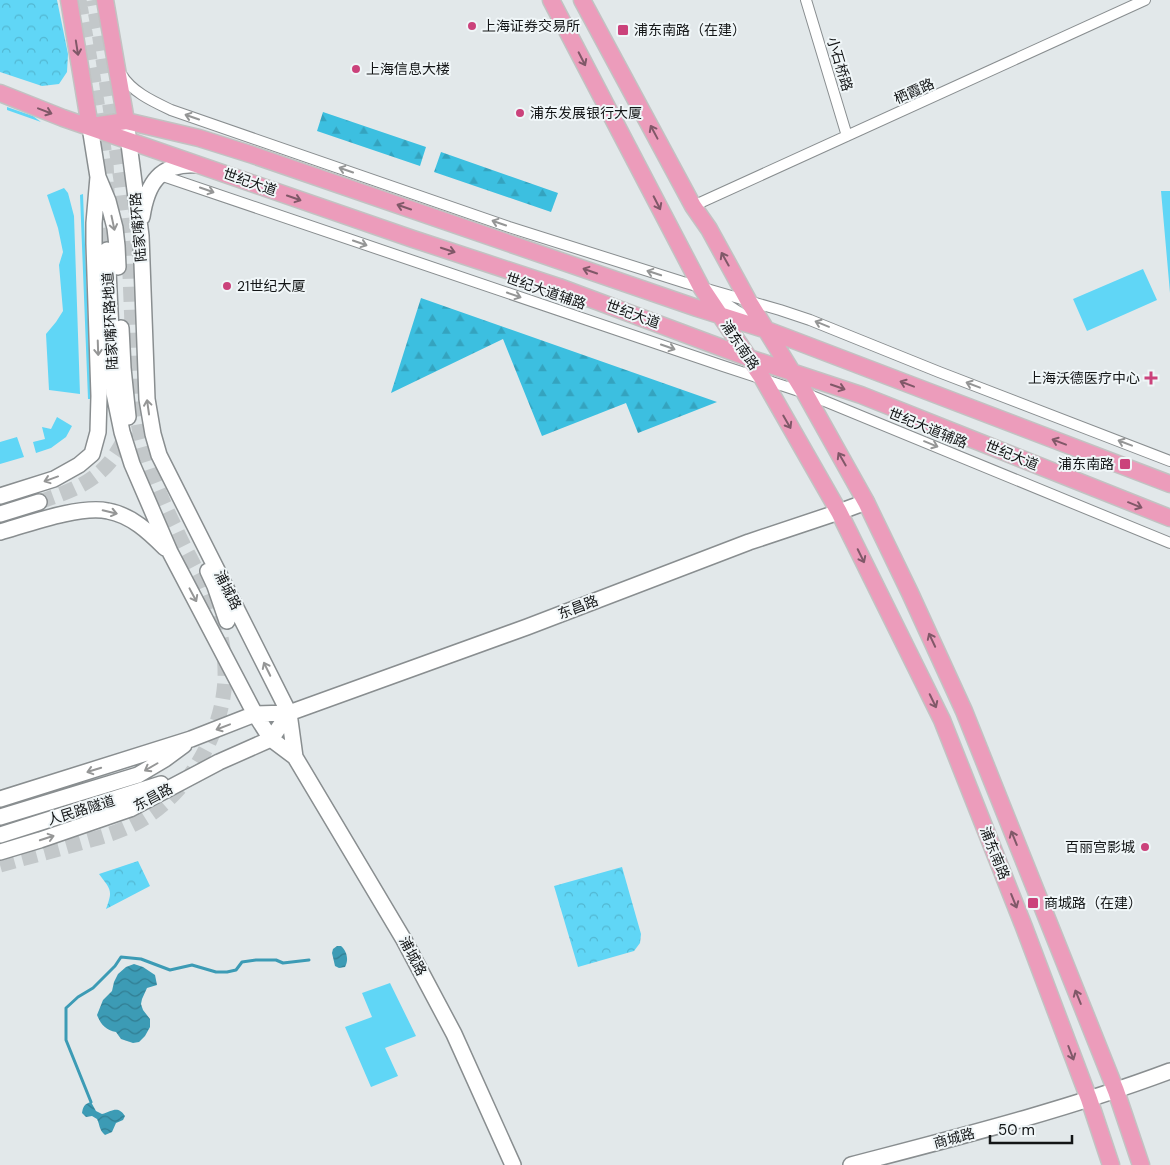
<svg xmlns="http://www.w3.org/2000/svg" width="1170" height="1165" font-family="'DM Sans','Noto Sans SC',sans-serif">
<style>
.grass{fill:#60d6f6}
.forest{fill:url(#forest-firs)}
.park{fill:url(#park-crowns)}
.water{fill:url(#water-waves)}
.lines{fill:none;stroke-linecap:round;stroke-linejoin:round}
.stream{stroke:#3c9bb5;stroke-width:3}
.secondary-tunnel{stroke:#c3c8ca;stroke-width:15;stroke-dasharray:15 8;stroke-linecap:butt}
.street-casing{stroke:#898e90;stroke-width:12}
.secondary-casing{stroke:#898e90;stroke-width:18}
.primary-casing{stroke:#c2c2c2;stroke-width:19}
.street{stroke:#fff;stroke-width:10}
.secondary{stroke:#fff;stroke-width:15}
.primary{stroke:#ec9cbb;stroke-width:16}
.oneway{stroke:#805868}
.oneway2{stroke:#959696}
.poi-dot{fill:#cb427b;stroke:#f0f6f8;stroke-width:2}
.labels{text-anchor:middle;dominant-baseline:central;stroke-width:4;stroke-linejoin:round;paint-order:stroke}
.poi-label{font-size:14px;fill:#131516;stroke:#f0f6f8;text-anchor:start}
.street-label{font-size:14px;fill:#131516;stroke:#f0f6f8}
</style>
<defs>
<pattern id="forest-firs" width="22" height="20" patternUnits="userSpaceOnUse" patternTransform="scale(1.25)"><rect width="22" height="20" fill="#3cbfe0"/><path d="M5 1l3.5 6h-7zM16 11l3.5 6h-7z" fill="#34a3bf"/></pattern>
<pattern id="park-crowns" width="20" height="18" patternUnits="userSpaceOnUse" patternTransform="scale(1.25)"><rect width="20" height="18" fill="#60d6f6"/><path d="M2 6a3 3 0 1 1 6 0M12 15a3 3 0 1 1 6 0" fill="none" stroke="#52b7d2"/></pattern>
<pattern id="water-waves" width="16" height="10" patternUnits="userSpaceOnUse" patternTransform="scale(1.25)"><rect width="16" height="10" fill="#3c9bb5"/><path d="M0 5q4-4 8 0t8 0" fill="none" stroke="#317d92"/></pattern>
</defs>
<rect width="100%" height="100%" fill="#e2e8ea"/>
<path class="grass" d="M7 107 33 116 41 122 7 110Z
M64 188 68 193 74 216 80 394 49 390 46 334 56 322 63 311 59 265 63 252 58 228 47 195Z
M1161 191H1170V293Z
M83 194 91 399H88L80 195Z
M1143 269 1157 300 1087 331 1073 299Z
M57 417 72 426 66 437 51 448 36 453 33 442 45 439 42 427 51 429Z
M17 437 24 457 0 464V442Z
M390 983 416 1036 385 1048 398 1076 371 1087 345 1027 372 1017 362 993Z"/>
<path class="forest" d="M323 112 426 147 420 166 317 131Z
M441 152 558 193 551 212 434 172Z
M421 298 717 402 638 433 626 403 542 436 503 339 391 393Z"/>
<path class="park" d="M0 0H57L68 54 67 72 59 84 42 86 0 72Z
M138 861 150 886 106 909C113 890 111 890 99 874Z
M622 867 641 934 640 943 634 951 578 967 554 886Z"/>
<path class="water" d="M337 946H341C347 951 349 960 345 967L339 968 335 966 332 953 333 949Z
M134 964 143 967 155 975 157 985 147 988 142 999 141 1004 143 1010 150 1019V1027L145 1036 139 1042 133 1043 121 1039 116 1032C106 1030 101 1025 97 1015L103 1000 112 991 114 982 118 974 126 967Z
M91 1102 96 1111 102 1114C112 1111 118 1105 125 1116L123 1120 116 1123 112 1132 105 1135C99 1130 100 1125 97 1119L92 1116 86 1117 82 1113C83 1107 84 1104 91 1102Z"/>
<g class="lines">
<path class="stream" d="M91 1102 66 1040V1008L78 997 93 988 115 966 121 957 141 959 170 970 192 965 216 972H227L236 970 242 962 256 960H276L283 963 309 960"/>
<path class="secondary-tunnel" d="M79 0 93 76 106 163 107 181V250
M39 502C83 487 108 477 128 431
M0 865C24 858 49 852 73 845 93 839 115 834 134 824 188 797 227 729 225 669 224 641 216 614 205 588 196 567 184 548 175 527 156 489 139 444 135 401L129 250 122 187 99 32 93 0"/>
<defs>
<path id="street" d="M806 0 847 136
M121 74C132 92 152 101 171 110L509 227 686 283 780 310 810 320 939 372 1170 461
M160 175 723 366 805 393 1170 543
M693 206 1145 0
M711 294 751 320"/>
<path id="secondary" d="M126 121 141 236 147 399 153 434 159 455 289 713 295 757 404 940 454 1034 513 1165
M90 127 98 177 108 201 115 228 117 246 118 267
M142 217C147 183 160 163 197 165
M107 250 114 393 122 432 132 464 170 552 255 714 271 739 295 757
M121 328 123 368 128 417
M0 496 54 479 79 465 92 454 98 432 99 396 94 244V223L98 177
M0 514 39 502
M0 532C28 524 80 505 108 511 131 515 149 532 165 548
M208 571 215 586 227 621
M0 799 191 739 255 714 289 713 527 627 749 542 839 512 866 502
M0 817 138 775 165 759 184 745
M0 835 161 784
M0 852 40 840 130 809 219 762 271 739 289 713
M851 1165C958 1137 1066 1110 1170 1071"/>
<path id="primary" d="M69 0 90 127
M105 0 126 121
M551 0 701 287 763 379 839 512 942 720 1024 927 1089 1099 1111 1165
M582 0 693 206 709 229 749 302 805 393 866 502 910 593 964 711 1116 1091 1141 1165
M0 93 63 118 413 239 559 287 749 358 861 395 1170 518
M92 126 126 121 199 138 253 155 697 308 767 330 1170 484"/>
</defs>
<use href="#street" class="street-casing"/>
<use href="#secondary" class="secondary-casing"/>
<use href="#primary" class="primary-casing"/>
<use href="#street" class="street"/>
<use href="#secondary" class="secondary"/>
<use href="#primary" class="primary"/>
</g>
<defs><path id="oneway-shaft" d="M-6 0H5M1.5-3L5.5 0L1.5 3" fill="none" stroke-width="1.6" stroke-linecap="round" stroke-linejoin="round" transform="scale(1.25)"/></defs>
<g class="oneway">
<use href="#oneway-shaft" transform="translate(77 48) rotate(81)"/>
<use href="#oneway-shaft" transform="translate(582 59) rotate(63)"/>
<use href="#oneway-shaft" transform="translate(45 111) rotate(21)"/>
<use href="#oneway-shaft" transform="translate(654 132) rotate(-118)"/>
<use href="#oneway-shaft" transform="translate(294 198) rotate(19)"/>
<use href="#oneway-shaft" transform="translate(657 203) rotate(63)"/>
<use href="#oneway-shaft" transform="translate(404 207) rotate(-161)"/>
<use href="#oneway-shaft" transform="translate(448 250) rotate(18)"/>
<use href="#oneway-shaft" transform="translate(725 259) rotate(-119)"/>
<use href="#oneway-shaft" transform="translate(590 271) rotate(-161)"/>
<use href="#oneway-shaft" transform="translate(907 384) rotate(-159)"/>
<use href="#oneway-shaft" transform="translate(838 387) rotate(19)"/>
<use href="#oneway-shaft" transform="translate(787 422) rotate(60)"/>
<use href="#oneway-shaft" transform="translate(1059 442) rotate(-159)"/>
<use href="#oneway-shaft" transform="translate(842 459) rotate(-120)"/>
<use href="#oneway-shaft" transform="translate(1135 505) rotate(22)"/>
<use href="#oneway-shaft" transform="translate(861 556) rotate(64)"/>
<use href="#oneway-shaft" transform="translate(932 640) rotate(-115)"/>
<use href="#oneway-shaft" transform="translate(933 701) rotate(64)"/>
<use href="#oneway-shaft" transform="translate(1014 838) rotate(-112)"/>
<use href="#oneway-shaft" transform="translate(1014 901) rotate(68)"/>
<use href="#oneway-shaft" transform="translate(1078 997) rotate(-112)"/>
<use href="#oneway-shaft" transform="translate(1071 1053) rotate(69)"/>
</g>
<g class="oneway2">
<use href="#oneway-shaft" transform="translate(192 117) rotate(-161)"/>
<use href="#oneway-shaft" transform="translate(346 170) rotate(-161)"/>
<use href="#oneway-shaft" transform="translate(207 190) rotate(19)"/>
<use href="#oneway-shaft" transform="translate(113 223) rotate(78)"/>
<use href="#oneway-shaft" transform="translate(499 223) rotate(-161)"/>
<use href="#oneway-shaft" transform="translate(360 243) rotate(19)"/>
<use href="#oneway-shaft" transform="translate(654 273) rotate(-162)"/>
<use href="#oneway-shaft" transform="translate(514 295) rotate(19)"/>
<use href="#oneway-shaft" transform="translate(822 324) rotate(-158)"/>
<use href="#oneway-shaft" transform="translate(668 347) rotate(19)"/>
<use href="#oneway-shaft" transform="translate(98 348) rotate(88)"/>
<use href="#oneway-shaft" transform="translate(973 385) rotate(-159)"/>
<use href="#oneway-shaft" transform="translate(148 407) rotate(-98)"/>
<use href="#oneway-shaft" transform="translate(1125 443) rotate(-159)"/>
<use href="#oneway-shaft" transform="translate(931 444) rotate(22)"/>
<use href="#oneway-shaft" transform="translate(51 479) rotate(160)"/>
<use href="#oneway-shaft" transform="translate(110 512) rotate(13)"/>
<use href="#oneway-shaft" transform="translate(193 595) rotate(62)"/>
<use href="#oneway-shaft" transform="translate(267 669) rotate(-116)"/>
<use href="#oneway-shaft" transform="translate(223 727) rotate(159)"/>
<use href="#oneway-shaft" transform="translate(151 767) rotate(150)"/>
<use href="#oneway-shaft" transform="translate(94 770) rotate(163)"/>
<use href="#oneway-shaft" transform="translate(47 838) rotate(-18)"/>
</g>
<g class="poi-dot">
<circle cx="472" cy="26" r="5"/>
<rect x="617" y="24" width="12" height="12" rx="2.5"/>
<circle cx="356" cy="69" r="5"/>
<circle cx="520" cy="113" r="5"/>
<circle cx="227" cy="286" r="5"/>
<path d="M1148.5 370.5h5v5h5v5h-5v5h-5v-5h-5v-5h5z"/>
<rect x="1119" y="458" width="12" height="12" rx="2.5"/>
<circle cx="1145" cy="847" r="5"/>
<rect x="1027" y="897" width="12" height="12" rx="2.5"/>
</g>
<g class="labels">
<g class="poi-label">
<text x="482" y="26">上海证券交易所</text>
<text x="634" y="30">浦东南路（在建）</text>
<text x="366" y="69">上海信息大楼</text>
<text x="530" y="113">浦东发展银行大厦</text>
<text x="237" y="286">21世纪大厦</text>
<text x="1140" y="378" text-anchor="end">上海沃德医疗中心</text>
<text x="1114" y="464" text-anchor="end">浦东南路</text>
<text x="1135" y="847" text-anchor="end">百丽宫影城</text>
<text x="1044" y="903">商城路（在建）</text>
</g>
<g class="street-label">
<text transform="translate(840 64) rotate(73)">小石桥路</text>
<text transform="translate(914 91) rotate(-24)">栖霞路</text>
<text transform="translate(250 182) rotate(19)">世纪大道</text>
<text transform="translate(138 227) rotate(-95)">陆家嘴环路</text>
<text transform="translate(546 291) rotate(19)">世纪大道辅路</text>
<text transform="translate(633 314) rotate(20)">世纪大道</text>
<text transform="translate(110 321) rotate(-93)">陆家嘴环路地道</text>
<text transform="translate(740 345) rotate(56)">浦东南路</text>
<text transform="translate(928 428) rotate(22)">世纪大道辅路</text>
<text transform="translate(1012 455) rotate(22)">世纪大道</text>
<text transform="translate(228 590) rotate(63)">浦城路</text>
<text transform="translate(578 607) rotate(-21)">东昌路</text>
<text transform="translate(153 797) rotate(-28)">东昌路</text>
<text transform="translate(81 810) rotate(-17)">人民路隧道</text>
<text transform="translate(995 853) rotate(68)">浦东南路</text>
<text transform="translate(413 956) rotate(62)">浦城路</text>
<text transform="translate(954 1138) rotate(-15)">商城路</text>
</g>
</g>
<path d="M990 1135v8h82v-8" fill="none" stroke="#131516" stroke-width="2.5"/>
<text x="998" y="1135" font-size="15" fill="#131516" stroke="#f0f6f8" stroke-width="4" paint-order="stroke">50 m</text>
</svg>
